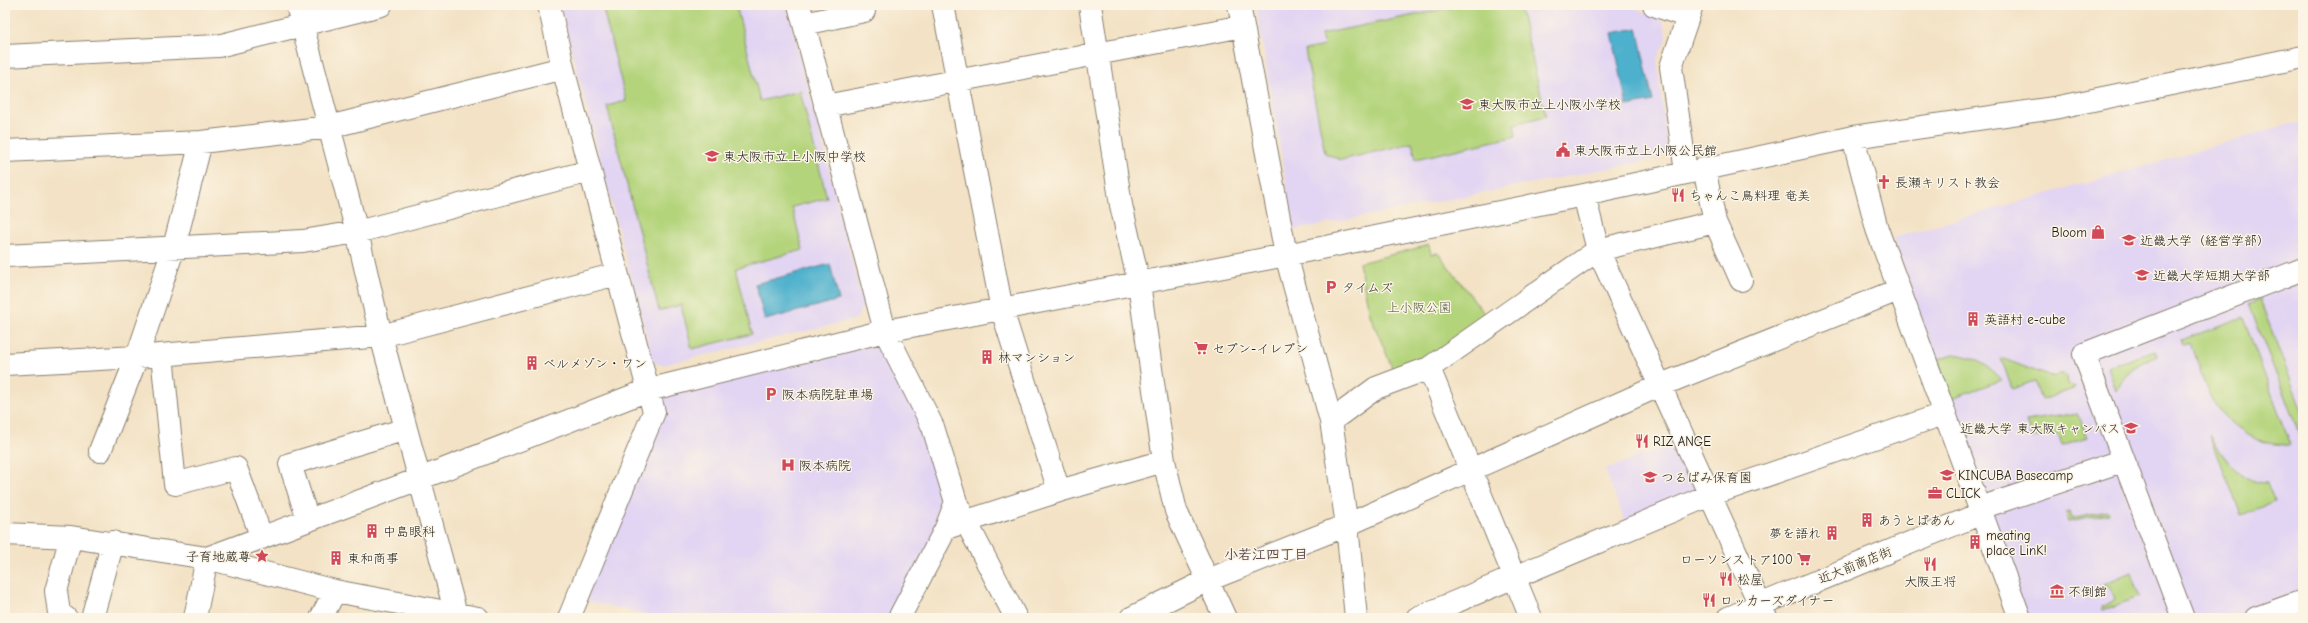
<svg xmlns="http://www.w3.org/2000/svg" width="2308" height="623" font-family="'Comic Neue','Klee One',sans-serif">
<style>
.built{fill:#e2d4f3}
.green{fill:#b4d47c;stroke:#68784c}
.water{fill:#4eb1cd;stroke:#356674}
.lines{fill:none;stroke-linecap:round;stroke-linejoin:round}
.minor-casing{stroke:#887f70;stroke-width:24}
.minor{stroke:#fff;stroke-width:22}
.labels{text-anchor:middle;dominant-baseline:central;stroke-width:3;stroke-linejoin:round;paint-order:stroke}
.poi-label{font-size:13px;fill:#1c1c1c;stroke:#fcf5e5;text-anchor:start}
.park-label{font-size:13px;fill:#515c3e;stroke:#fcf5e5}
.street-label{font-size:13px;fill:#1c1c1c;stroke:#fcf5e5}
.neighbourhood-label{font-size:14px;font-weight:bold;fill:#584852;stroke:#fcf5e5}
</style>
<rect width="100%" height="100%" fill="#fcf5e5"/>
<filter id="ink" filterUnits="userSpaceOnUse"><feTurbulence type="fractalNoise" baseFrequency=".025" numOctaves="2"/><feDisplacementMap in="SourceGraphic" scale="8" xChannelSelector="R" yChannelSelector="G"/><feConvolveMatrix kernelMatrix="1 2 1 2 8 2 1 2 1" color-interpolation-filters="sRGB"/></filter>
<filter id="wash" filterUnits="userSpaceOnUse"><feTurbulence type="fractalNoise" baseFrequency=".012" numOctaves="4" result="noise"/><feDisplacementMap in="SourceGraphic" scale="16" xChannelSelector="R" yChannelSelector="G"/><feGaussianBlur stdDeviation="0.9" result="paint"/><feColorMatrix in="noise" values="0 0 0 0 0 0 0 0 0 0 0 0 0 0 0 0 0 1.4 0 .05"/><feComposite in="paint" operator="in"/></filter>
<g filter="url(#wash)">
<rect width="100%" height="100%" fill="#f3e2c5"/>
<path class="built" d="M560 5H787L864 306 856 319 662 365 653 362Z
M1256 5H1628L1663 20 1667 37 1657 59 1667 149 1660 158 1294 230Z
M2303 123V618H2026L1893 238 2290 124Z
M866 346 884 351 926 425 948 505 891 618H660L584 600 660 395Z
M1679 440 1696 483 1692 498 1626 524 1605 470Z"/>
<path class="green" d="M602 5H736L760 101 800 91 827 198 792 207 803 250 736 268 752 334 692 349 681 305 659 311 607 106 626 101Z
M1464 5H1514L1521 12 1546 116 1514 124 1516 136 1416 159 1412 143 1341 160 1325 153 1305 50 1324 46 1321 34Z
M1429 245 1431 254 1438 253 1488 318 1427 360 1394 372 1370 315 1359 263Z
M2260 300 2303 413V444L2249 304Z
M2243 318 2291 445C2259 446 2232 430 2214 403 2205 390 2197 359 2191 343L2183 345 2181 340Z
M2155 350 2157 355 2131 370 2116 390 2108 367Z
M1954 354C1975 357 1988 364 2002 380L1951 398 1938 359Z
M2001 358 2054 378 2058 374H2064L2067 376 2068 384 2076 388 2041 400 2034 381 2012 389Z
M2078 413 2087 438 2062 446 2058 434 2032 438 2026 421Z
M2210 435C2223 457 2240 483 2267 483L2275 502 2241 515Z
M2107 511 2108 514 2069 522 2066 513 2070 512 2072 519Z
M2131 573 2139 597 2103 610 2102 607 2115 599 2110 587 2100 591 2099 587Z"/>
<path class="water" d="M1637 28 1653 101 1627 106 1612 33Z
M830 264 839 300 765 320 755 284Z"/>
</g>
<g filter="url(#ink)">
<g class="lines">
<defs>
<path id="minor" d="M297 5 357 232 381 336 456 614 454 618
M549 5 563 68 654 412 569 618
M799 5 885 331 933 427 956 502 946 528
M943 5 1002 310 1059 491
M1090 5 1121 205 1139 283 1164 461 1176 511 1225 618
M1239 5 1286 255 1331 421 1376 388 1429 368 1531 618
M1654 5 1688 17
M804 24 864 11
M5 56 218 46 381 5
M825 106 1243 26
M1853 137 1877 229 2020 618
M5 151 201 142 329 127 563 68
M1686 172 1671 67 1692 5
M1584 195 1598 250 1766 618
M1715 222 1741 280
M5 256 303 241 357 232 590 171
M162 355 175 484 236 468 262 538
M5 364 137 357 381 336 617 274
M1429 368 1598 250 1715 222 1704 168
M1331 421 1347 525 1356 618
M100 451 137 357 174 247 201 142
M958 506 1016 618
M1980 508 2122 461
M308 520 290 464 406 429
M5 534 71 537 207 558 335 591 478 618
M207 558 419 479 648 390 885 331 1286 255 1584 195 1853 137 2054 108 2303 57
M66 618 59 613 56 591 71 537
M92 618 113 542
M195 618 207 558
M321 618 335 591
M899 618 946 528 1059 491 1164 461
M1131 618 1208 580 1347 525 1661 385 1898 290
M1417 618 1710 495 1943 414
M1728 618 1982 513
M2183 618 2084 354 2303 269
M2256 618 2303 601"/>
</defs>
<use href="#minor" class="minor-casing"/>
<use href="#minor" class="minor"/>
</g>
</g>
<defs>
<symbol id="school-bare" viewBox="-9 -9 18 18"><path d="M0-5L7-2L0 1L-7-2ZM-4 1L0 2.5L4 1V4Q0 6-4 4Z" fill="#d1495b" stroke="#fcf5e5" stroke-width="2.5" paint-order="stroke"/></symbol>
<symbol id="civic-bare" viewBox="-9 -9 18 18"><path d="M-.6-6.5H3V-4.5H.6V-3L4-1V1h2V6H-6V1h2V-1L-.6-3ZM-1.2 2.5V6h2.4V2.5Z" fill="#d1495b" stroke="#fcf5e5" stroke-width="2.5" paint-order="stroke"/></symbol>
<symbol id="church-bare" viewBox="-9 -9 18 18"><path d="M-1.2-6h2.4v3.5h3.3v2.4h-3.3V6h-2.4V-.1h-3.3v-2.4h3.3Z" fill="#d1495b" stroke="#fcf5e5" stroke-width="2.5" paint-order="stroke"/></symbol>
<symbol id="restaurant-bare" viewBox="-9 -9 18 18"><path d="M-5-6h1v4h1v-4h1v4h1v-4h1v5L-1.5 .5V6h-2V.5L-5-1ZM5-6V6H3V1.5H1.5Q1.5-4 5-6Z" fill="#d1495b" stroke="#fcf5e5" stroke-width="2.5" paint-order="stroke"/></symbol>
<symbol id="shop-bare" viewBox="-9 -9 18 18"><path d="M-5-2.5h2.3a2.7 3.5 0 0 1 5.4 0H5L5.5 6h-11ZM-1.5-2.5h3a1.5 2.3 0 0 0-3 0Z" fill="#d1495b" stroke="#fcf5e5" stroke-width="2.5" paint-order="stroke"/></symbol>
<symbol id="university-bare" viewBox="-9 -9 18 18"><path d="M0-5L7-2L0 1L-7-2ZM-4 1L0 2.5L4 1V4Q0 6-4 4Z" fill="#d1495b" stroke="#fcf5e5" stroke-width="2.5" paint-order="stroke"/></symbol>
<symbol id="parking-bare" viewBox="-9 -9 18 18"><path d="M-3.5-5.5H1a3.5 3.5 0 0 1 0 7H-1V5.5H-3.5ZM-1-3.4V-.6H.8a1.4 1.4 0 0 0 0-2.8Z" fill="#d1495b" stroke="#fcf5e5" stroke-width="2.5" paint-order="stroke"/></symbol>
<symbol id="building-bare" viewBox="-9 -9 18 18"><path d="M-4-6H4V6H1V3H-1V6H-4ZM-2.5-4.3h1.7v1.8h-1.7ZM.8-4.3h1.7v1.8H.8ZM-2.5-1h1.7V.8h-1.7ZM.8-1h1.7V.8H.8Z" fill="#d1495b" stroke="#fcf5e5" stroke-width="2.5" paint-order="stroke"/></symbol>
<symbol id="supermarket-bare" viewBox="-9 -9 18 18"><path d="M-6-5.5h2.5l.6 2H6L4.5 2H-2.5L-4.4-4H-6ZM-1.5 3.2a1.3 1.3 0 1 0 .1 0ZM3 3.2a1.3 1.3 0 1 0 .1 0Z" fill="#d1495b" stroke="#fcf5e5" stroke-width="2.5" paint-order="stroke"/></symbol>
<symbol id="hospital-bare" viewBox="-9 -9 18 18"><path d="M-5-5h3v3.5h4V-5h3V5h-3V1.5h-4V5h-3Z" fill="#d1495b" stroke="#fcf5e5" stroke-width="2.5" paint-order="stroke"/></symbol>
<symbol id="office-bare" viewBox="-9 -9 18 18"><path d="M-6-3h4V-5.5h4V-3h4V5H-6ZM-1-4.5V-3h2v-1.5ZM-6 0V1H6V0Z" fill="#d1495b" stroke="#fcf5e5" stroke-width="2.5" paint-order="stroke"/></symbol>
<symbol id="sight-bare" viewBox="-9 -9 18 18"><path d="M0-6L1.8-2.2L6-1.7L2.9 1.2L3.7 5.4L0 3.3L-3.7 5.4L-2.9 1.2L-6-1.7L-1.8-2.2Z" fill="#d1495b" stroke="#fcf5e5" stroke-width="2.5" paint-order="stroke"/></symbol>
<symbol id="museum-bare" viewBox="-9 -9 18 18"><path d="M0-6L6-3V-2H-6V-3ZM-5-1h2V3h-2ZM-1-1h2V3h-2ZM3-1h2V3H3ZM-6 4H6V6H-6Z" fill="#d1495b" stroke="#fcf5e5" stroke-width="2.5" paint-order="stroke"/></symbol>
</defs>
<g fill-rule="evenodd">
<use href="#school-bare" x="1457" y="94" width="20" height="20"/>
<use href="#civic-bare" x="1553" y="140" width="20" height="20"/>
<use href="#school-bare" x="702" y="146" width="20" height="20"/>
<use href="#church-bare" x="1874" y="172" width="20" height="20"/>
<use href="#restaurant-bare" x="1668" y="185" width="20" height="20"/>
<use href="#shop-bare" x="2088" y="222" width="20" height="20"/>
<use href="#university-bare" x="2119" y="230" width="20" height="20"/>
<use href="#university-bare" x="2132" y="265" width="20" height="20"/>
<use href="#parking-bare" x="1321" y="277" width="20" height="20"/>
<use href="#building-bare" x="1963" y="309" width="20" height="20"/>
<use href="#supermarket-bare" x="1191" y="338" width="20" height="20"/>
<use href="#building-bare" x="977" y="347" width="20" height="20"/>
<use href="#building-bare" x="522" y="353" width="20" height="20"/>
<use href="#parking-bare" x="761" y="384" width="20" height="20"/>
<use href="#university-bare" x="2121" y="418" width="20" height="20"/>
<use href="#restaurant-bare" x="1632" y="431" width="20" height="20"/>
<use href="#hospital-bare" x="778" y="455" width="20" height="20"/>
<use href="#school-bare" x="1937" y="465" width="20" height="20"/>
<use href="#school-bare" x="1640" y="467" width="20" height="20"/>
<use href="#office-bare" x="1925" y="483" width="20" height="20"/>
<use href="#building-bare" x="1857" y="510" width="20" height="20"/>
<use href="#building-bare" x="362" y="521" width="20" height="20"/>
<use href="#building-bare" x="1822" y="523" width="20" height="20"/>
<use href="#building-bare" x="1965" y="532" width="20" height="20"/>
<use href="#sight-bare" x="252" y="546" width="20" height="20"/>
<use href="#building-bare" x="326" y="548" width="20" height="20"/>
<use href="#supermarket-bare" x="1794" y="549" width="20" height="20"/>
<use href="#restaurant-bare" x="1920" y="554" width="20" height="20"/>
<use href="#restaurant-bare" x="1716" y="569" width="20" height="20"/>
<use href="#museum-bare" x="2047" y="581" width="20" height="20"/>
<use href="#restaurant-bare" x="1699" y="590" width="20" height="20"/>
</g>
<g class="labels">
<g class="poi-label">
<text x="1478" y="104">東大阪市立上小阪小学校</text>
<text x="1574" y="150">東大阪市立上小阪公民館</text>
<text x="723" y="156">東大阪市立上小阪中学校</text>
<text x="1895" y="182">長瀬キリスト教会</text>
<text x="1689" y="195">ちゃんこ鳥料理 奄美</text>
<text x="2087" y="232" text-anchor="end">Bloom</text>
<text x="2140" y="240">近畿大学（経営学部）</text>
<text x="2153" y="275">近畿大学短期大学部</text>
<text x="1342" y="287">タイムズ</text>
<text x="1984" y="319">英語村 e-cube</text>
<text x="1212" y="348">セブン-イレブン</text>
<text x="998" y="357">林マンション</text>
<text x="543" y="363">ベルメゾン・ワン</text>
<text x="782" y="394">阪本病院駐車場</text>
<text x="2120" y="428" text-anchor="end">近畿大学 東大阪キャンパス</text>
<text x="1653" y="441">RIZ ANGE</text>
<text x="799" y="465">阪本病院</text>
<text x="1958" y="475">KINCUBA Basecamp</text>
<text x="1661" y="477">つるばみ保育園</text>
<text x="1946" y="493">CLICK</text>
<text x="1878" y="520">あうとばあん</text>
<text x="383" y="531">中島眼科</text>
<text x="1821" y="533" text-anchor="end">夢を語れ</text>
<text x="1986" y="535">meating<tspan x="1986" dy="15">place LinK!</tspan></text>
<text x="251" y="556" text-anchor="end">子育地蔵尊</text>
<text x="347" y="558">東和商事</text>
<text x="1793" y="559" text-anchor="end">ローソンストア100</text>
<text x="1737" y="579">松屋</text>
<text x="1930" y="581" text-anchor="middle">大阪王将</text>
<text x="2068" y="591">不倒館</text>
<text x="1720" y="600">ロッカーズダイナー</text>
</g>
<g class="park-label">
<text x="1419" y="307">上小阪公園</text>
</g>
<g class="street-label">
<text transform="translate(1855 565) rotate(-22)">近大前商店街</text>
</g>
<g class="neighbourhood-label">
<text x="1266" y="554">小若江四丁目</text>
</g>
</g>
<rect width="2308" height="623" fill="none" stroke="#fcf5e5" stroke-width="20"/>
</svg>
